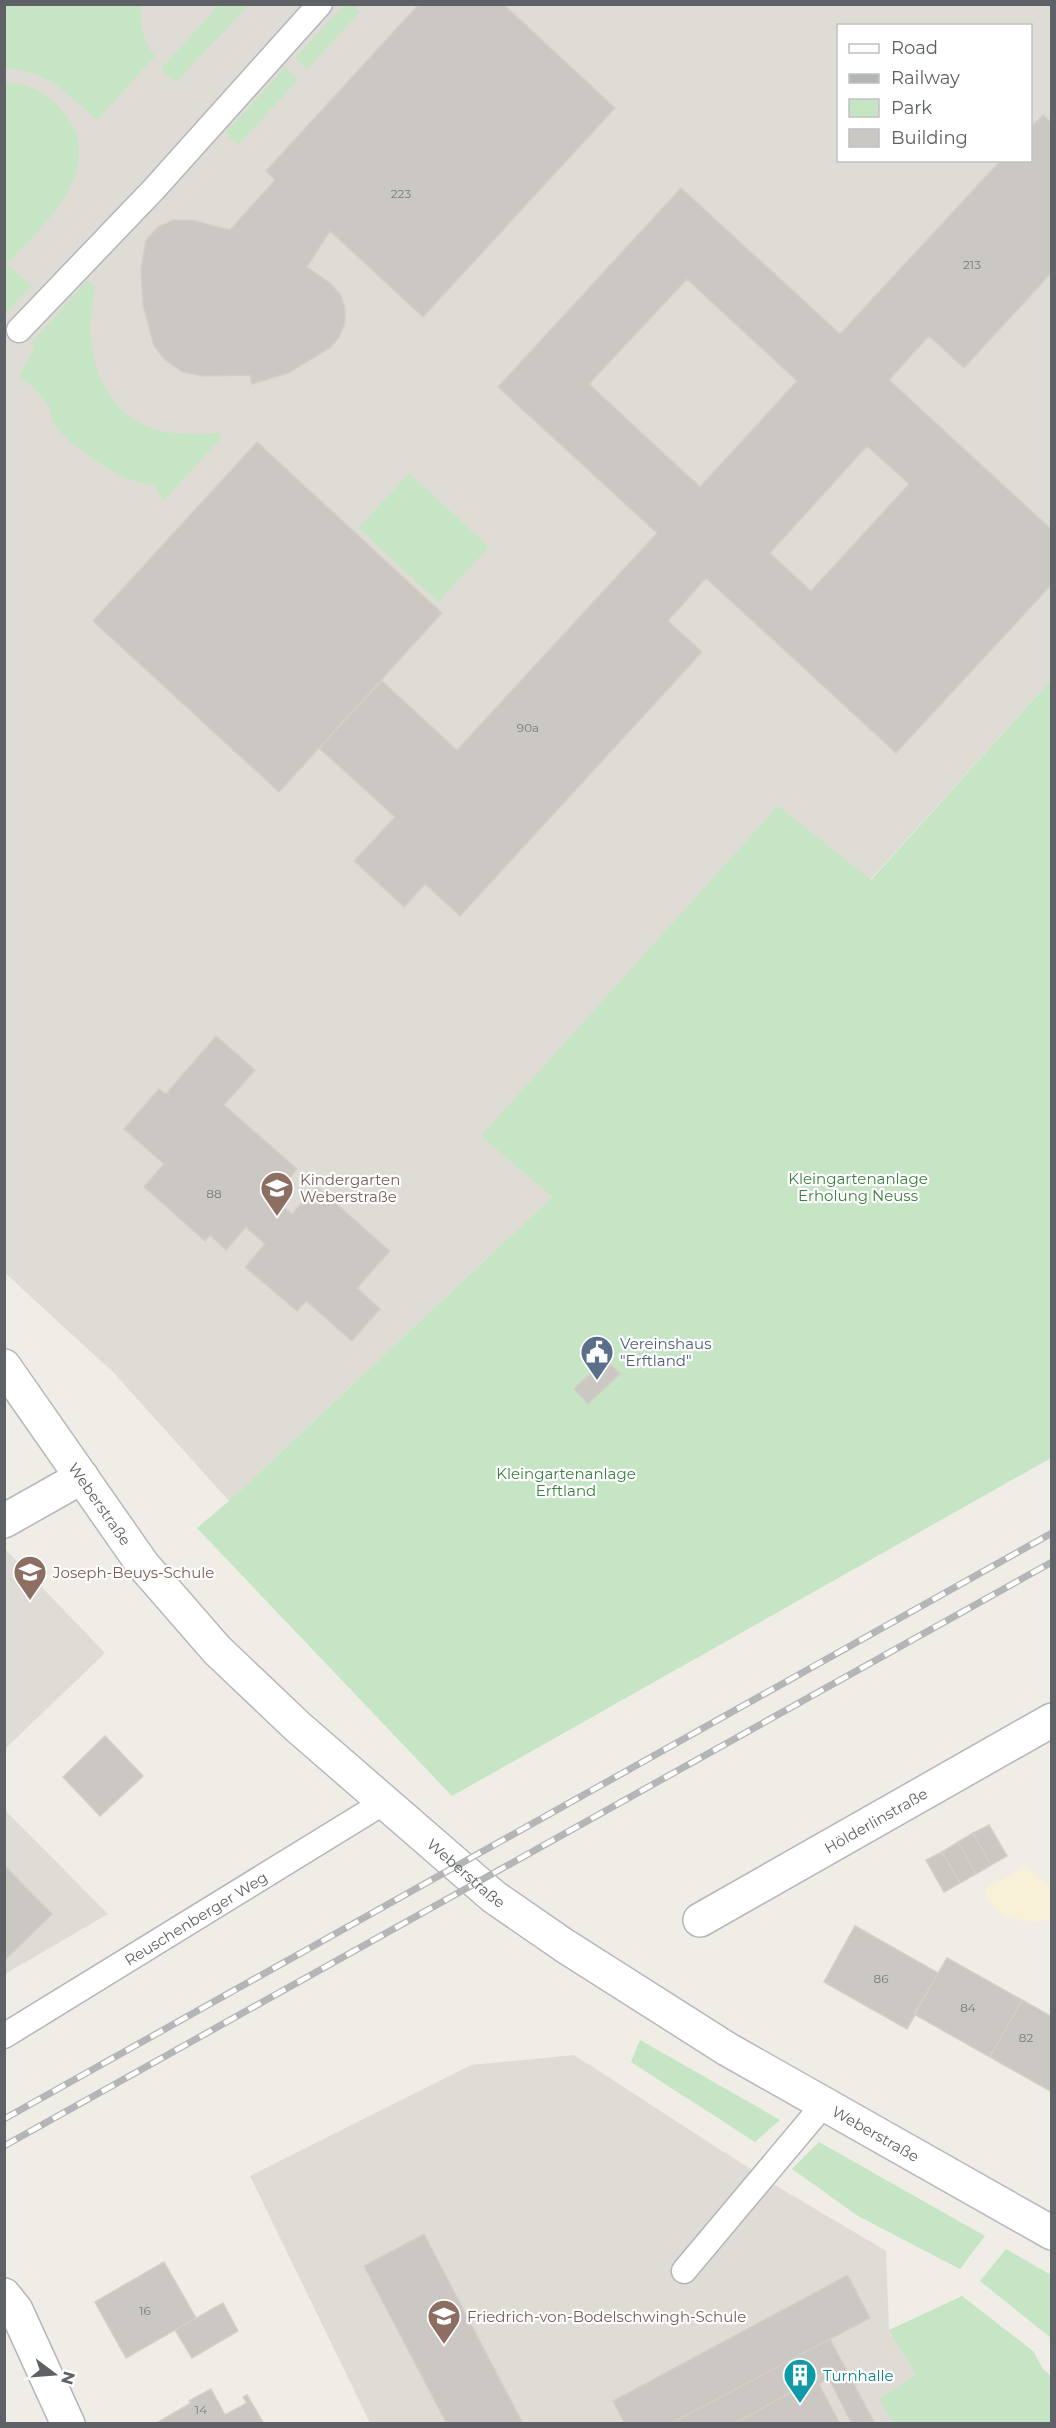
<svg xmlns="http://www.w3.org/2000/svg" width="1056" height="2428" font-family="Montserrat,sans-serif">
<style>
.education{fill:#dfdcd5;fill-rule:evenodd}
.green{fill:#c5e5c5}
.sand{fill:#f8f1d8}
.building{fill:#cbc8c4;stroke:#d3cfc5;stroke-width:1.5;fill-rule:evenodd}
.lines{fill:none;stroke-linecap:round;stroke-linejoin:round}
.service-casing{stroke:#b3b6ba;stroke-width:27}
.minor-casing{stroke:#b3b6ba;stroke-width:36}
.secondary-casing{stroke:#b5b8bd;stroke-width:36}
.service{stroke:#fff;stroke-width:24}
.minor{stroke:#fff;stroke-width:33}
.secondary{stroke:#fff;stroke-width:33}
.rail-casing{stroke:#b4b5b6;stroke-width:7}
.rail{stroke:#fff;stroke-width:4.5;stroke-dasharray:14;stroke-linecap:butt}
.labels{text-anchor:middle;dominant-baseline:central;stroke-width:4.5;stroke-linejoin:round;paint-order:stroke}
.number-label{font-size:12px;fill:#797b7e}
.park-label{font-size:15px;fill:#3a803f;stroke:#fff}
.education-label{font-size:15px;fill:#785e54;stroke:#fff;text-anchor:start}
.service-label{font-size:15px;fill:#4e5e75;stroke:#fff;text-anchor:start}
.street-label{font-size:15px;fill:#5e6166;stroke:#fff}
.culture-label{font-size:15px;fill:#0d838f;stroke:#fff;text-anchor:start}
</style>
<rect width="100%" height="100%" fill="#efede6"/>
<path class="education" d="M5 5H1051V680L870 880 778 807 482 1136 552 1197 229 1501 114 1373 5 1273ZM838 26H1030V160H838Z
M5 1549 105 1653 5 1749Z
M4 1809 108 1914 5 1974H4Z
M574 2055 775 2185 886 2251 889 2330 916 2375 880 2399 893 2423H370L250 2176 471 2065Z"/>
<path class="green" d="M5 4 141 5C139 24 143 41 155 56L97 120C66 92 48 71 5 68Z
M220 4 249 5 176 82 161 69Z
M344 5H353L360 12 307 69 295 58Z
M285 68 298 80 238 145 225 133Z
M5 83C27 83 46 93 61 109 111 165 45 224 7 264L32 286 5 314Z
M87 281 95 286C93 302 89 320 91 337 93 374 113 415 151 428 174 436 197 434 220 433L221 438 163 501 154 486 127 479 97 462 67 439 54 424 47 403 32 386 19 377 34 347 31 343Z
M409 473 489 547 438 602 359 528Z
M1051 680V1458L452 1796 197 1528 229 1501 552 1197 481 1136 778 806 871 880Z
M640 2040 780 2120 755 2142 631 2062Z
M819 2142 985 2236 960 2269 858 2216 792 2169Z
M1006 2249 1051 2275V2338L980 2281Z
M962 2296 1033 2351 1043 2369 1051 2376V2423H893L879 2399 916 2375 889 2330Z"/>
<path class="sand" d="M1025 1867 1051 1887V1919C1034 1925 1000 1919 990 1902 987 1899 986 1893 984 1889Z"/>
<path class="building" d="M419 4H503L615 108 423 317 330 231 307 267 330 283 340 294 345 308V323L339 337 330 348 288 373 252 384 250 375 203 376 183 372 166 361 154 346 143 305 141 269 146 240 158 227 173 220H191L230 230 275 180 266 171Z
M1043 115 1052 123V272L964 368 929 336 889 380 1052 530V584L896 753 706 578 668 621 702 652 460 916 425 884 404 907 354 861 395 817 319 748 382 681 457 750 657 533 498 387 681 188 840 334 1001 160H1030V128ZM687 279 797 381 700 487 589 384ZM867 446 909 484 811 591 770 553Z
M257 442 442 613 279 792 93 621Z
M216 1036 255 1070 224 1105 297 1169 273 1198 292 1214 316 1186 390 1251 357 1288 380 1309 352 1341 306 1301 297 1311 245 1267 265 1244 246 1227 226 1250 210 1235 205 1241 144 1187 164 1164 124 1129 159 1089 166 1094Z
M606 1359 620 1374 588 1404 574 1389Z
M105 1736 143 1776 100 1816 63 1777Z
M989 1825 1007 1856 991 1865 973 1833Z
M973 1833 991 1865 976 1874 958 1842Z
M958 1842 976 1874 960 1883 942 1852Z
M942 1852 960 1883 944 1892 926 1860Z
M4 1865 52 1914 7 1958 4 1955Z
M855 1926 938 1973 907 2029 824 1982Z
M947 1958 1022 2000 990 2057 914 2014Z
M1022 2000 1052 2017V2092L990 2057Z
M424 2234 523 2424H447L364 2266Z
M164 2262 196 2318 126 2358 95 2302Z
M846 2276H848L870 2318 670 2424H625L613 2401Z
M223 2303 238 2331 192 2358 175 2330Z
M830 2339 875 2424H852L826 2373 734 2424H670Z
M823 2374 826 2380 819 2384 840 2424H734Z
M211 2389 225 2415 247 2403 243 2397 247 2395 264 2424H155L191 2403 189 2401Z"/>
<g class="lines">
<defs>
<g id="service">
<path d="M19 330 154 189 320 4"/>
<path id="s1" d="M4 2036 386 1801"/>
<path d="M684 2271 824 2104"/>
</g>
<g id="minor">
<path d="M4 1521 82 1477"/>
<path id="s2" d="M700 1920 1052 1720"/>
<path d="M4 2295 16 2310 68 2424"/>
</g>
<g id="secondary">
<path id="s3" d="M4 1366 143 1565 217 1650 298 1727 494 1897 565 1946 727 2049 1052 2233"/>
</g>
</defs>
<use href="#service" class="service-casing"/>
<use href="#minor" class="minor-casing"/>
<use href="#secondary" class="secondary-casing"/>
<use href="#service" class="service"/>
<use href="#minor" class="minor"/>
<use href="#secondary" class="secondary"/>
<defs>
<path id="rail" d="M4 2119 1052 1533
M4 2146 1052 1562"/>
</defs>
<use href="#rail" class="rail-casing"/>
<use href="#rail" class="rail"/>
</g>
<defs>
<symbol id="school-pin" viewBox="-11 -11 22 30"><path d="M0 17L-7.5 6A9.5 9.5 0 1 1 7.5 6Z" fill="#8d6e63" stroke="#fff"/><path d="M0-5L7-2L0 1L-7-2ZM-4 1L0 2.5L4 1V4Q0 6-4 4Z" fill="#fff"/></symbol>
<symbol id="civic-pin" viewBox="-11 -11 22 30"><path d="M0 17L-7.5 6A9.5 9.5 0 1 1 7.5 6Z" fill="#5c6f8a" stroke="#fff"/><path d="M-.6-6.5H3V-4.5H.6V-3L4-1V1h2V6H-6V1h2V-1L-.6-3ZM-1.2 2.5V6h2.4V2.5Z" fill="#fff"/></symbol>
<symbol id="building-pin" viewBox="-11 -11 22 30"><path d="M0 17L-7.5 6A9.5 9.5 0 1 1 7.5 6Z" fill="#0f9aa8" stroke="#fff"/><path d="M-4-6H4V6H1V3H-1V6H-4ZM-2.5-4.3h1.7v1.8h-1.7ZM.8-4.3h1.7v1.8H.8ZM-2.5-1h1.7V.8h-1.7ZM.8-1h1.7V.8H.8Z" fill="#fff"/></symbol>
</defs>
<g fill-rule="evenodd">
<use href="#school-pin" x="258" y="1169" width="38" height="52"/>
<use href="#civic-pin" x="578" y="1333" width="38" height="52"/>
<use href="#school-pin" x="11" y="1553" width="38" height="52"/>
<use href="#school-pin" x="425" y="2297" width="38" height="52"/>
<use href="#building-pin" x="781" y="2356" width="38" height="52"/>
</g>
<g class="labels">
<g class="number-label">
<text x="401" y="193">223</text>
<text x="972" y="264">213</text>
<text x="528" y="727">90a</text>
<text x="214" y="1193">88</text>
<text x="881" y="1978">86</text>
<text x="968" y="2007">84</text>
<text x="1026" y="2037">82</text>
<text x="145" y="2310">16</text>
<text x="201" y="2409">14</text>
</g>
<g class="park-label">
<text x="858" y="1178">Kleingartenanlage<tspan x="858" dy="17">Erholung Neuss</tspan></text>
<text x="566" y="1473">Kleingartenanlage<tspan x="566" dy="17">Erftland</tspan></text>
</g>
<g class="education-label">
<text x="300" y="1179">Kindergarten<tspan x="300" dy="17">Weberstraße</tspan></text>
<text x="53" y="1572">Joseph-Beuys-Schule</text>
<text x="467" y="2316">Friedrich-von-Bodelschwingh-Schule</text>
</g>
<g class="service-label">
<text x="620" y="1343">Vereinshaus<tspan x="620" dy="17">"Erftland"</tspan></text>
</g>
<g class="street-label">
<text stroke="none"><textPath href="#s3" startOffset="168">Weberstraße</textPath></text>
<text stroke="none"><textPath href="#s2" startOffset="202">Hölderlinstraße</textPath></text>
<text stroke="none"><textPath href="#s3" startOffset="690">Weberstraße</textPath></text>
<text stroke="none"><textPath href="#s1" startOffset="225">Reuschenberger Weg</textPath></text>
<text stroke="none"><textPath href="#s3" startOffset="1176">Weberstraße</textPath></text>
</g>
<g class="culture-label">
<text x="823" y="2375">Turnhalle</text>
</g>
</g>
<rect width="1056" height="2428" fill="none" stroke="#5e6166" stroke-width="12"/>
<rect x="837" y="24" width="195" height="138" fill="#ffffff" stroke="#bfc0c2" stroke-width="1.5"/>
<rect x="849" y="44" width="30" height="9" fill="#ffffff" stroke="#bfc0c2" stroke-width="1.5"/>
<text x="891" y="54" font-size="18" fill="#5e6166">Road</text>
<rect x="849" y="74" width="30" height="9" fill="#b4b5b6" stroke="#bfc0c2" stroke-width="1.5"/>
<text x="891" y="84" font-size="18" fill="#5e6166">Railway</text>
<rect x="849" y="99" width="30" height="18" fill="#c5e5c5" stroke="#bfc0c2" stroke-width="1.5"/>
<text x="891" y="114" font-size="18" fill="#5e6166">Park</text>
<rect x="849" y="129" width="30" height="18" fill="#cbc8c4" stroke="#bfc0c2" stroke-width="1.5"/>
<text x="891" y="144" font-size="18" fill="#5e6166">Building</text>
<g transform="translate(54 2374) rotate(106)" stroke="#ffffff" stroke-width="4.5" paint-order="stroke">
<path d="M0-4.5L10 22L0 15L-10 22Z" fill="#5e6166"/>
<text y="-9" font-size="16" font-weight="bold" text-anchor="middle" fill="#5e6166">N</text>
</g>
</svg>
